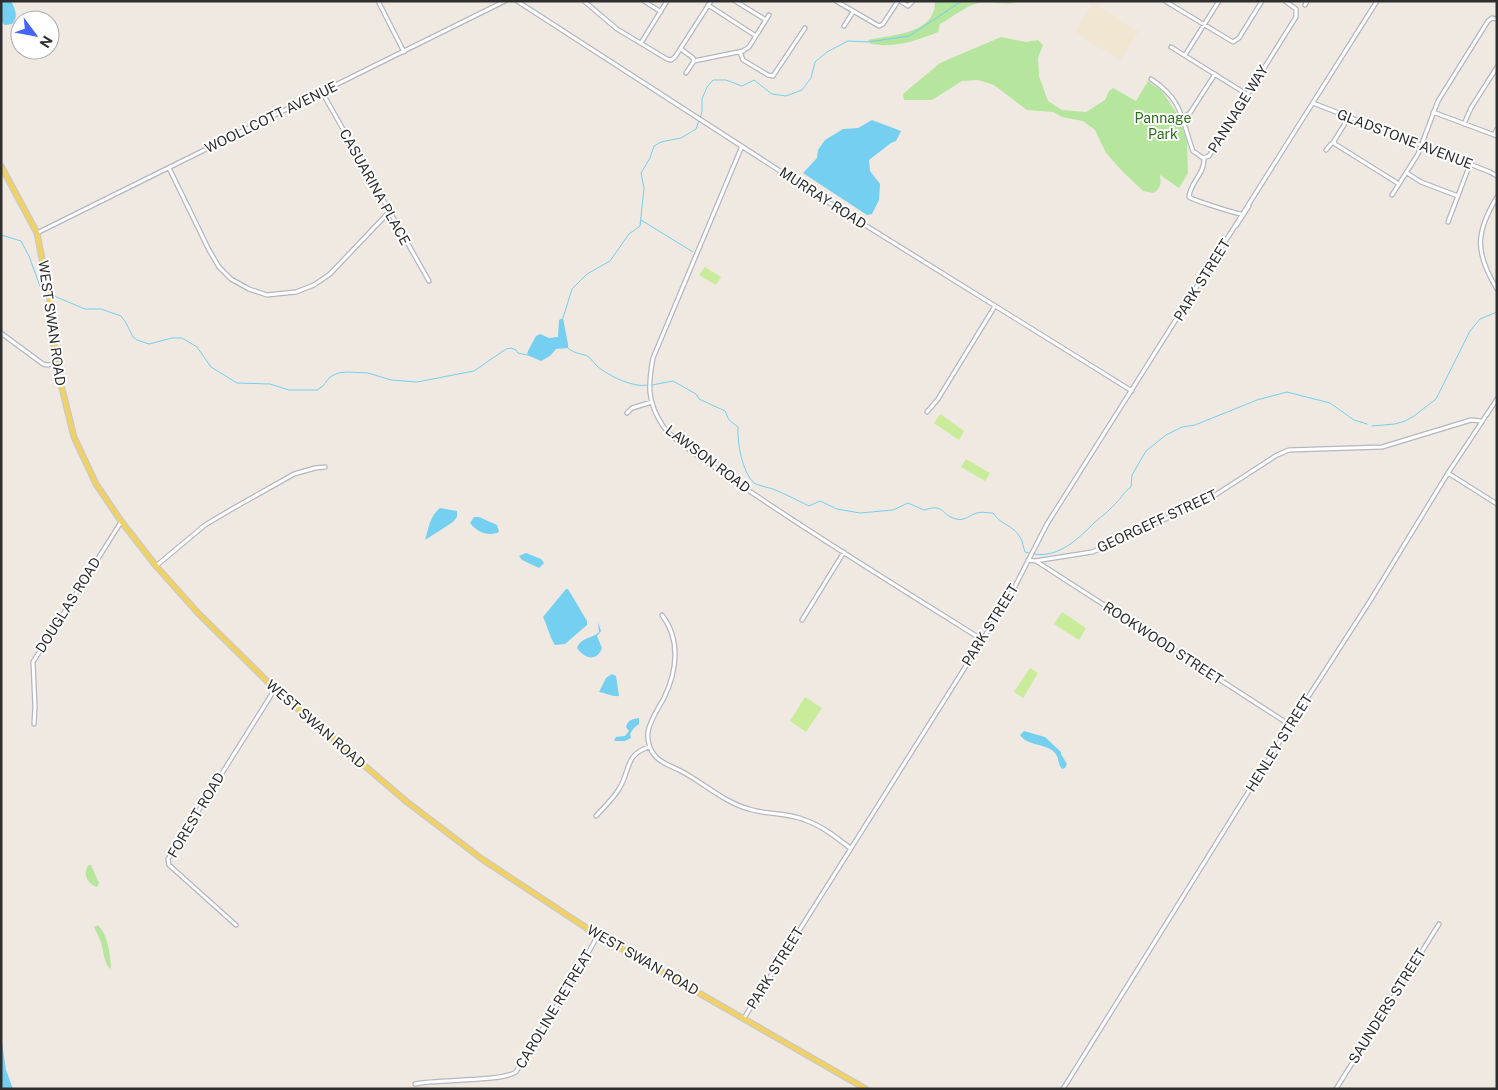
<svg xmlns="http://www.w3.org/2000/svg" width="1498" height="1090" font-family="'Public Sans',sans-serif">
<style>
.education{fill:#f0e6d1}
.green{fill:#b6e59e}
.pitch{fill:#c9ec9a}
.water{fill:#75cff0}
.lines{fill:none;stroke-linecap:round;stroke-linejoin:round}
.stream{stroke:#75cff0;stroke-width:1}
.minor-casing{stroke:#b4b7c1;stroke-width:5.5}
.major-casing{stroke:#c9c9c9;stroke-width:7}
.minor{stroke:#fff;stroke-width:3}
.major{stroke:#f2d163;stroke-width:4.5}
.labels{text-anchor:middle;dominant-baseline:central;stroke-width:4;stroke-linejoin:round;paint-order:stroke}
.street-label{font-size:14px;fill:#2e2e2e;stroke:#fff}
.park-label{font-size:14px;fill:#2c6e1b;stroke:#fff}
</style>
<rect width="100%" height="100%" fill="#efe9e1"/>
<path class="education" d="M1093 3 1134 29H1140L1120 60 1075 33Z"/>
<path class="green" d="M935 1H1018C1008 7 991 0 979 3 967 5 951 18 940 24L938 32C916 41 895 48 871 44L868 40C892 35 936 34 935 1Z
M1001 37 1026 42 1038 40 1043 45 1038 58 1039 76 1048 101 1062 110 1086 112 1105 100 1109 91 1113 88 1136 101 1148 81 1162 91 1179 117 1187 143 1188 173 1179 188 1160 175C1161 184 1161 187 1154 193L1143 191 1124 173 1106 153 1095 130 1083 121 1062 117 1053 112 1027 110 994 85 978 80 962 81 932 100H904L903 94 940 63Z
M89 865H91L99 883 97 887C87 884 82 873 89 865Z
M98 925C108 935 110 954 111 967L110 969C103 961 104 951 101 942 99 937 96 932 94 927Z"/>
<path class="pitch" d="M705 267 721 277 716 285 699 275Z
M940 414 964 431 959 440 934 423Z
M966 459 990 473 985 481 961 467Z
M1062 612 1086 628 1079 640 1054 624Z
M1030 668 1038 673 1023 698 1014 692Z
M805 697 822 708 806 732 790 721Z"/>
<path class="water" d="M1 1H11C15 9 19 17 12 24L5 25 1 22Z
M872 120 901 131 896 141 891 143 869 160 870 171 880 184 879 200 872 214 867 215 803 173 817 158 818 150 825 140 843 129 858 128Z
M563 318 568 344V348L556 349 550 356 541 361 527 355 528 351 536 336 540 334 549 338 558 337 559 320Z
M440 508 457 511V517L453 522 425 540C429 528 429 517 440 508Z
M474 517H479L497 525 499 532C488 537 477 532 470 523Z
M526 553 541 559 544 563 539 568 522 560 519 556Z
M566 589H568L587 621V625L565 644 555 645C549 636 548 627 543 617Z
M598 622 601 631 597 636 602 648C597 662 585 659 577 648 581 637 592 639 599 632Z
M612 674 616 676 619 696C613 697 606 693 599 692L606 678Z
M639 718V724L634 728 630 734 631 738 625 741H614L616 737 625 736 629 731 626 727C628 720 632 719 639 718Z
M1024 731 1045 737 1061 752V754L1067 764 1065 768 1062 769C1057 763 1060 757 1053 751 1043 743 1028 746 1020 735Z
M1 1036 6 1070 13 1089H3L1 1083Z"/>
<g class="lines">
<path class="stream" d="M641 220 693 252
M1 235 21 241 29 256 41 289 45 291
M54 296 85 309H101L121 316 126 323 133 337 137 340 149 344 172 338H182L197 347 211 367 237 383 270 384 289 390H317L323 386 330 377 338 373 347 372 368 373 391 380 417 382 474 371 506 349 511 348 516 350 518 353 527 355
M563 318 572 289 587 274 610 261 629 234 640 226 644 188 641 173 650 158 654 146 661 142 681 138 696 129 702 112V99L707 87 713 80H726L742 86 754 80 772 94 786 96 802 90 811 78 815 62 827 52 848 41 868 42 909 36 962 1
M568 348C576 355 583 353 589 357 592 360 594 363 597 366 609 376 633 388 648 385
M652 385 673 381 696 394 699 399 725 411 729 420 738 427C737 442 742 472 754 483 759 486 767 487 773 489 785 494 797 500 809 506L820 501 837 509 860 513 893 510 908 503 924 510C946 503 940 515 956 519 963 521 968 517 974 514 979 511 987 513 993 513 1001 525 1013 525 1020 537 1023 542 1023 547 1025 552 1055 562 1076 541 1095 522 1102 516 1110 510 1116 503 1123 496 1123 493 1131 487L1132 475 1146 451 1166 435 1182 427 1195 425 1257 400 1287 392 1330 403 1354 420 1367 424
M1372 426 1395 424 1405 421 1414 416 1436 399 1470 331 1480 319 1497 312"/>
<defs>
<path id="minor" d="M378 1 404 52
M517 1 828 202 1132 391
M584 1 617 29 667 59 671 60 675 57 711 1
M644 1 661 12
M735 1 766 20
M836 1 879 26 883 24 898 1
M900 1 908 6 913 1
M1165 1 1233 42 1239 38 1262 1
M708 5 756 36
M1305 5 1307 1
M844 26 853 12
M641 43 667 1
M1171 47 1248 95
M681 49 693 58 694 61 686 73
M740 52 743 60 768 75 773 76 805 28
M1185 55 1219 1
M694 61 743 51 749 47 769 15
M1151 79C1183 100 1181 118 1193 151L1203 158 1209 156 1296 17V9L1285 1
M322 92 429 281
M1313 103 1490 172 1497 176
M1433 112 1497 136
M1183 117 1190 113 1215 74
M1349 117 1334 141 1335 144 1399 184
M1464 124 1471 108 1497 67
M1494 135 1497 129
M742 146 653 358C648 385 647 402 663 426 673 441 713 466 729 477 811 534 897 586 981 639
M1326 150 1331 144 1334 142
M1204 158C1205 174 1190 182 1189 197 1193 200 1237 214 1242 214
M169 168 209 250 219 267 231 279 249 289 267 295 296 292 314 285 330 274 389 212
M1407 173 1421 182 1458 196
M1392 195 1418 154 1438 101 1488 21 1492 18 1497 19
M1497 197C1475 233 1475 253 1497 289
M1448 222 1470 164
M1236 226 1249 206
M37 233 505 1
M1 333 43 364 47 365 56 364
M927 412 938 399 995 306
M627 413 632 408 652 402
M1448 473 1497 504
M1028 560 1035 561 1092 552 1102 548 1209 499 1277 455 1289 450 1382 447 1471 420 1481 421
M1036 561 1290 725
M156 566 205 525 232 509 294 474 315 468 325 467
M662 615C681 640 677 671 664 698 658 709 650 720 648 732 647 741 650 751 656 757 663 764 671 766 679 770 703 782 723 802 749 809 767 815 787 812 805 820 822 826 836 837 850 848
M802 620 844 552
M34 724 35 707 33 662 121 522
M596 816C604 807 613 799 619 789 631 770 624 755 649 747
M236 925 169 865 168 859 275 689
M744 1018 1010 596 1047 524 1377 1
M415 1084C439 1079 500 1082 516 1072L580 968 598 935
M1063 1089 1290 725 1370 601 1448 473 1497 399
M1336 1089 1439 924"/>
<path id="major" d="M1 166 37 233 50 300 56 364 74 437 96 484 121 521 156 566 198 613 275 689 407 802 482 859 591 931 866 1089"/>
</defs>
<use href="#minor" class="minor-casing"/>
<use href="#major" class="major-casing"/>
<use href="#minor" class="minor"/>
<use href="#major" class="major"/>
</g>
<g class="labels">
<g class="street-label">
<text transform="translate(1238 109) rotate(-58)">PANNAGE WAY</text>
<text transform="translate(271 117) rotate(-26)">WOOLLCOTT AVENUE</text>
<text transform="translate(1405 139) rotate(21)">GLADSTONE AVENUE</text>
<text transform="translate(375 187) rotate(61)">CASUARINA PLACE</text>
<text transform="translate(823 198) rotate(33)">MURRAY ROAD</text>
<text transform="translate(1202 280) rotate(-58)">PARK STREET</text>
<text transform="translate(52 323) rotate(82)">WEST SWAN ROAD</text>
<text transform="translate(708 459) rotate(37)">LAWSON ROAD</text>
<text transform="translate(1157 521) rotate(-25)">GEORGEFF STREET</text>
<text transform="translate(68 605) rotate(-58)">DOUGLAS ROAD</text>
<text transform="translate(990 625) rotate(-58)">PARK STREET</text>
<text transform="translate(1163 643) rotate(33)">ROOKWOOD STREET</text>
<text transform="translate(316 724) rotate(41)">WEST SWAN ROAD</text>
<text transform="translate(1279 743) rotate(-58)">HENLEY STREET</text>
<text transform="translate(196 815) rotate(-59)">FOREST ROAD</text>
<text transform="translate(643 960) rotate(30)">WEST SWAN ROAD</text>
<text transform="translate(775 968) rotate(-58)">PARK STREET</text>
<text transform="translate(1387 1006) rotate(-58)">SAUNDERS STREET</text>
<text transform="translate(554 1009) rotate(-59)">CAROLINE RETREAT</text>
</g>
<g class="park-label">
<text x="1163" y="118">Pannage<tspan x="1163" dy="16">Park</tspan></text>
</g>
</g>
<rect width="1498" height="1090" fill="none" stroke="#2e2e2e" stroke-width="5"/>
<g transform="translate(35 35) rotate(122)"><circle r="24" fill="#ffffff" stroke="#ababab"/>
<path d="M0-4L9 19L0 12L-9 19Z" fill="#4264fb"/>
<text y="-8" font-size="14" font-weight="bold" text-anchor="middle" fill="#2e2e2e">N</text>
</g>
</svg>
